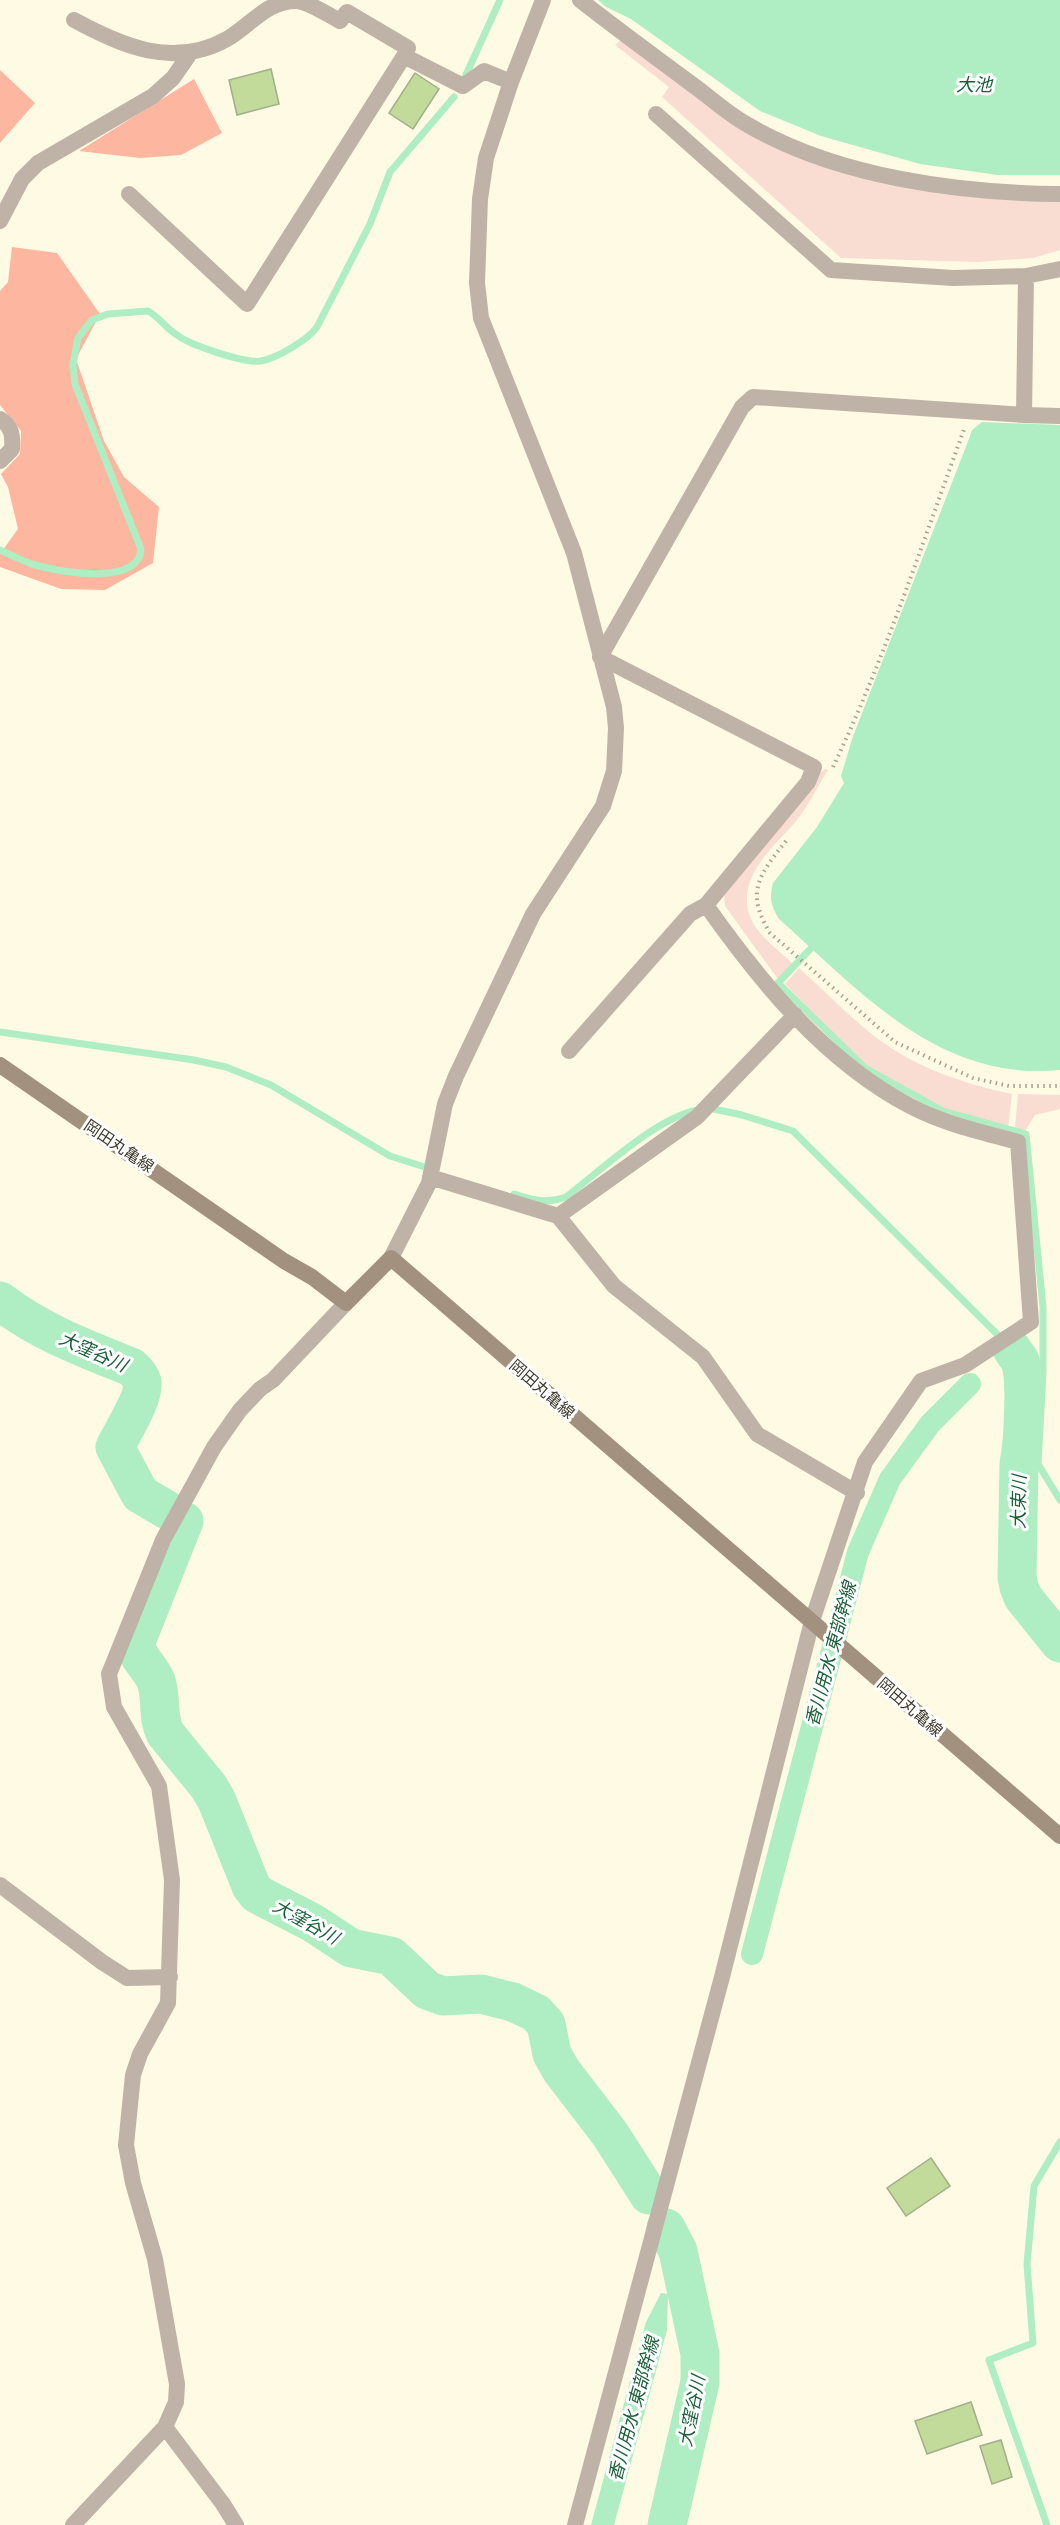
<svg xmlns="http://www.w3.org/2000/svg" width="1060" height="2525" font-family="'Fira Sans','Noto Sans JP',sans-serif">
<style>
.green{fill:#f9dcd2}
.forest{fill:#fdb7a0}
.water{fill:#afeec2}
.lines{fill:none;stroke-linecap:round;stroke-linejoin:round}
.stream{stroke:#afeec2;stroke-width:7}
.canal{stroke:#afeec2;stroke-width:22}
.river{stroke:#afeec2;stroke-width:39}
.building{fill:#c2db9b;stroke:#a1ae8d;stroke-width:1.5}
.path{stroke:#a6a28f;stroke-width:4;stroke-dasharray:1.5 4.5;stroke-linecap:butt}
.minor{stroke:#bfb3a7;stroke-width:16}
.secondary{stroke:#a39180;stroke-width:16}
.labels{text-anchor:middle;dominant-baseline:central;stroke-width:6;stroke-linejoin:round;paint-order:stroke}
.street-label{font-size:16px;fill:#3f3c2d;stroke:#fff}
.water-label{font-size:18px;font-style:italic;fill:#195f37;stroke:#fff}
</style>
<rect width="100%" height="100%" fill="#fffae4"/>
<path class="green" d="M622 39 816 163 1060 199V250L1033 258 978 262 841 258 662 97 669 87 615 45Z
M826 769 828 770C816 789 806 811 790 828 768 851 735 883 751 919 759 937 779 950 792 963L778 979 725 906 724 894 821 772Z
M799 968C825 991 850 1018 878 1039 917 1068 964 1084 1012 1094L1008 1128 943 1108 865 1065 785 984Z
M1018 1094 1060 1095V1109L1035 1115 1025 1131 1015 1128Z"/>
<path class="forest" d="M0 70 35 103 0 143Z
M194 79 222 133 181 155 140 158 79 151Z
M12 247 57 253 100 314 76 359 104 441 124 477 159 507 153 563 105 590 61 589 0 567V554L18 529 8 487 1 474 20 454 21 431 0 405V291L8 282Z"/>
<path class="water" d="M598 0H1060V175H998L920 164 821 136 760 111 631 19 606 7Z
M982 422 1060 425V1070C939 1082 861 992 779 919 771 906 769 898 773 883L817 827 844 783 841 776 852 739 967 444 972 430Z
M661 2293 668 2294 667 2330 614 2525H591L646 2322Z"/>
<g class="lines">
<path class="stream" d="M465 77 500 0
M0 550C12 555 25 563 39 566 62 572 139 586 141 549L75 384 73 365 78 338 92 320 108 314 148 311C159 317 166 328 177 335 190 345 246 364 261 361 277 358 308 340 317 327L370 224 390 172 454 97
M816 943 778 983 865 1068 943 1111 1026 1134 1043 1307V1372L1038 1464 1060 1500
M0 1032 194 1060 226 1067 271 1085 390 1156 431 1169
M709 1108 742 1115 793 1131 1012 1349
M514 1194C533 1200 547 1204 566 1197 600 1171 657 1117 698 1110
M1022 1372H1043
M1023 1445 1026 1469 1023 1571 1027 1590 1060 1634
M1047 2525 989 2360 1033 2343 1027 2264 1034 2186 1060 2142"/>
<path class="canal" d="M752 1954 858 1552 890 1479 930 1424 970 1384"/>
<path class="river" d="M0 1301C40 1332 84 1348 131 1367 136 1371 140 1375 142 1382 145 1396 122 1433 115 1447L140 1494 167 1510
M1012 1349C1014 1353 1018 1357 1020 1361 1027 1380 1023 1443 1019 1464L1017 1577 1019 1587 1023 1597 1060 1643
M184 1521 135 1644C138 1659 150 1667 156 1681 162 1698 157 1716 165 1733L209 1787 217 1801 251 1886 257 1894 313 1923 351 1948 391 1956 427 1990 443 1996 481 1994 513 2002 536 2013 546 2024 552 2054 561 2070 610 2134 649 2195
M666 2228 678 2251 700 2354V2382L667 2525"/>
</g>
<path class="building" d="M271 69 279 104 237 115 229 80Z
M415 73 439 89 413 129 389 113Z
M931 2158 950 2186 906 2216 887 2188Z
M971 2402 982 2435 927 2454 915 2421Z
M1001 2440 1012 2477 992 2484 980 2446Z"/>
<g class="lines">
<path class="path" d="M833 767C885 658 923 541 965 427
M786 841C759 875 745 892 770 933L895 1042 973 1078 1009 1086H1060"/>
<path class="minor" d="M580 0C617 29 655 57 693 85 711 98 728 114 748 125 837 177 958 193 1060 194
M74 20C123 46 173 69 227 39 251 25 267 0 298 1 311 3 328 15 340 21L347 12 408 48 404 56 463 86 484 71 511 82
M656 114 831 270 953 278 1026 276
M129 194 247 304 404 56
M0 221 22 179 38 163 153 96 173 78 191 52
M1024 415 1060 416
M0 419C12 426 13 436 12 449L0 461
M795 1015 697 1117 558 1216 614 1286 703 1357 757 1434 857 1493
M569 1051 690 914 706 905 808 782 814 767 600 657 742 407 753 397 1024 415 1026 276 1060 269
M430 1177 558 1216
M391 1258 429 1183 445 1104 456 1076 533 914 603 806 614 771 616 728 614 707 574 553 481 318 477 283 480 199 486 158 511 82 543 0
M0 1885 102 1962 127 1978 170 1977
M165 2427 223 2504 236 2525
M73 2525 165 2427 176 2402 177 2384 155 2259 133 2183 126 2145 133 2075 140 2054 168 2003 172 1880 159 1786 114 1707 109 1674 163 1540 214 1447 240 1410 260 1389 273 1380 346 1303
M575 2525 722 1977 812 1621 865 1462 921 1381 965 1365 1031 1322 1018 1142C982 1132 944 1124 910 1106 825 1061 761 983 706 905"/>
<path class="secondary" d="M0 1065 284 1261 312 1277 346 1303 391 1258 1060 1836"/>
</g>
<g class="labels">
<g class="street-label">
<text transform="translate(119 1146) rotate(34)">岡田丸亀線</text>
<text transform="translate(542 1389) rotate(41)">岡田丸亀線</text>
<text transform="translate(910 1707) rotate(41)">岡田丸亀線</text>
</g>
<g class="water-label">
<text x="974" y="85">大池</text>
<text transform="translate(93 1352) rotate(24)">大窪谷川</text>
<text transform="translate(1019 1502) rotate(-89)">大束川</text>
<text transform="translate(831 1654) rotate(-75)">香川用水 東部幹線</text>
<text transform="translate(306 1922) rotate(29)">大窪谷川</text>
<text transform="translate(634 2409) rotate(-75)">香川用水 東部幹線</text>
<text transform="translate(692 2411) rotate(-79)">大窪谷川</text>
</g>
</g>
</svg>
